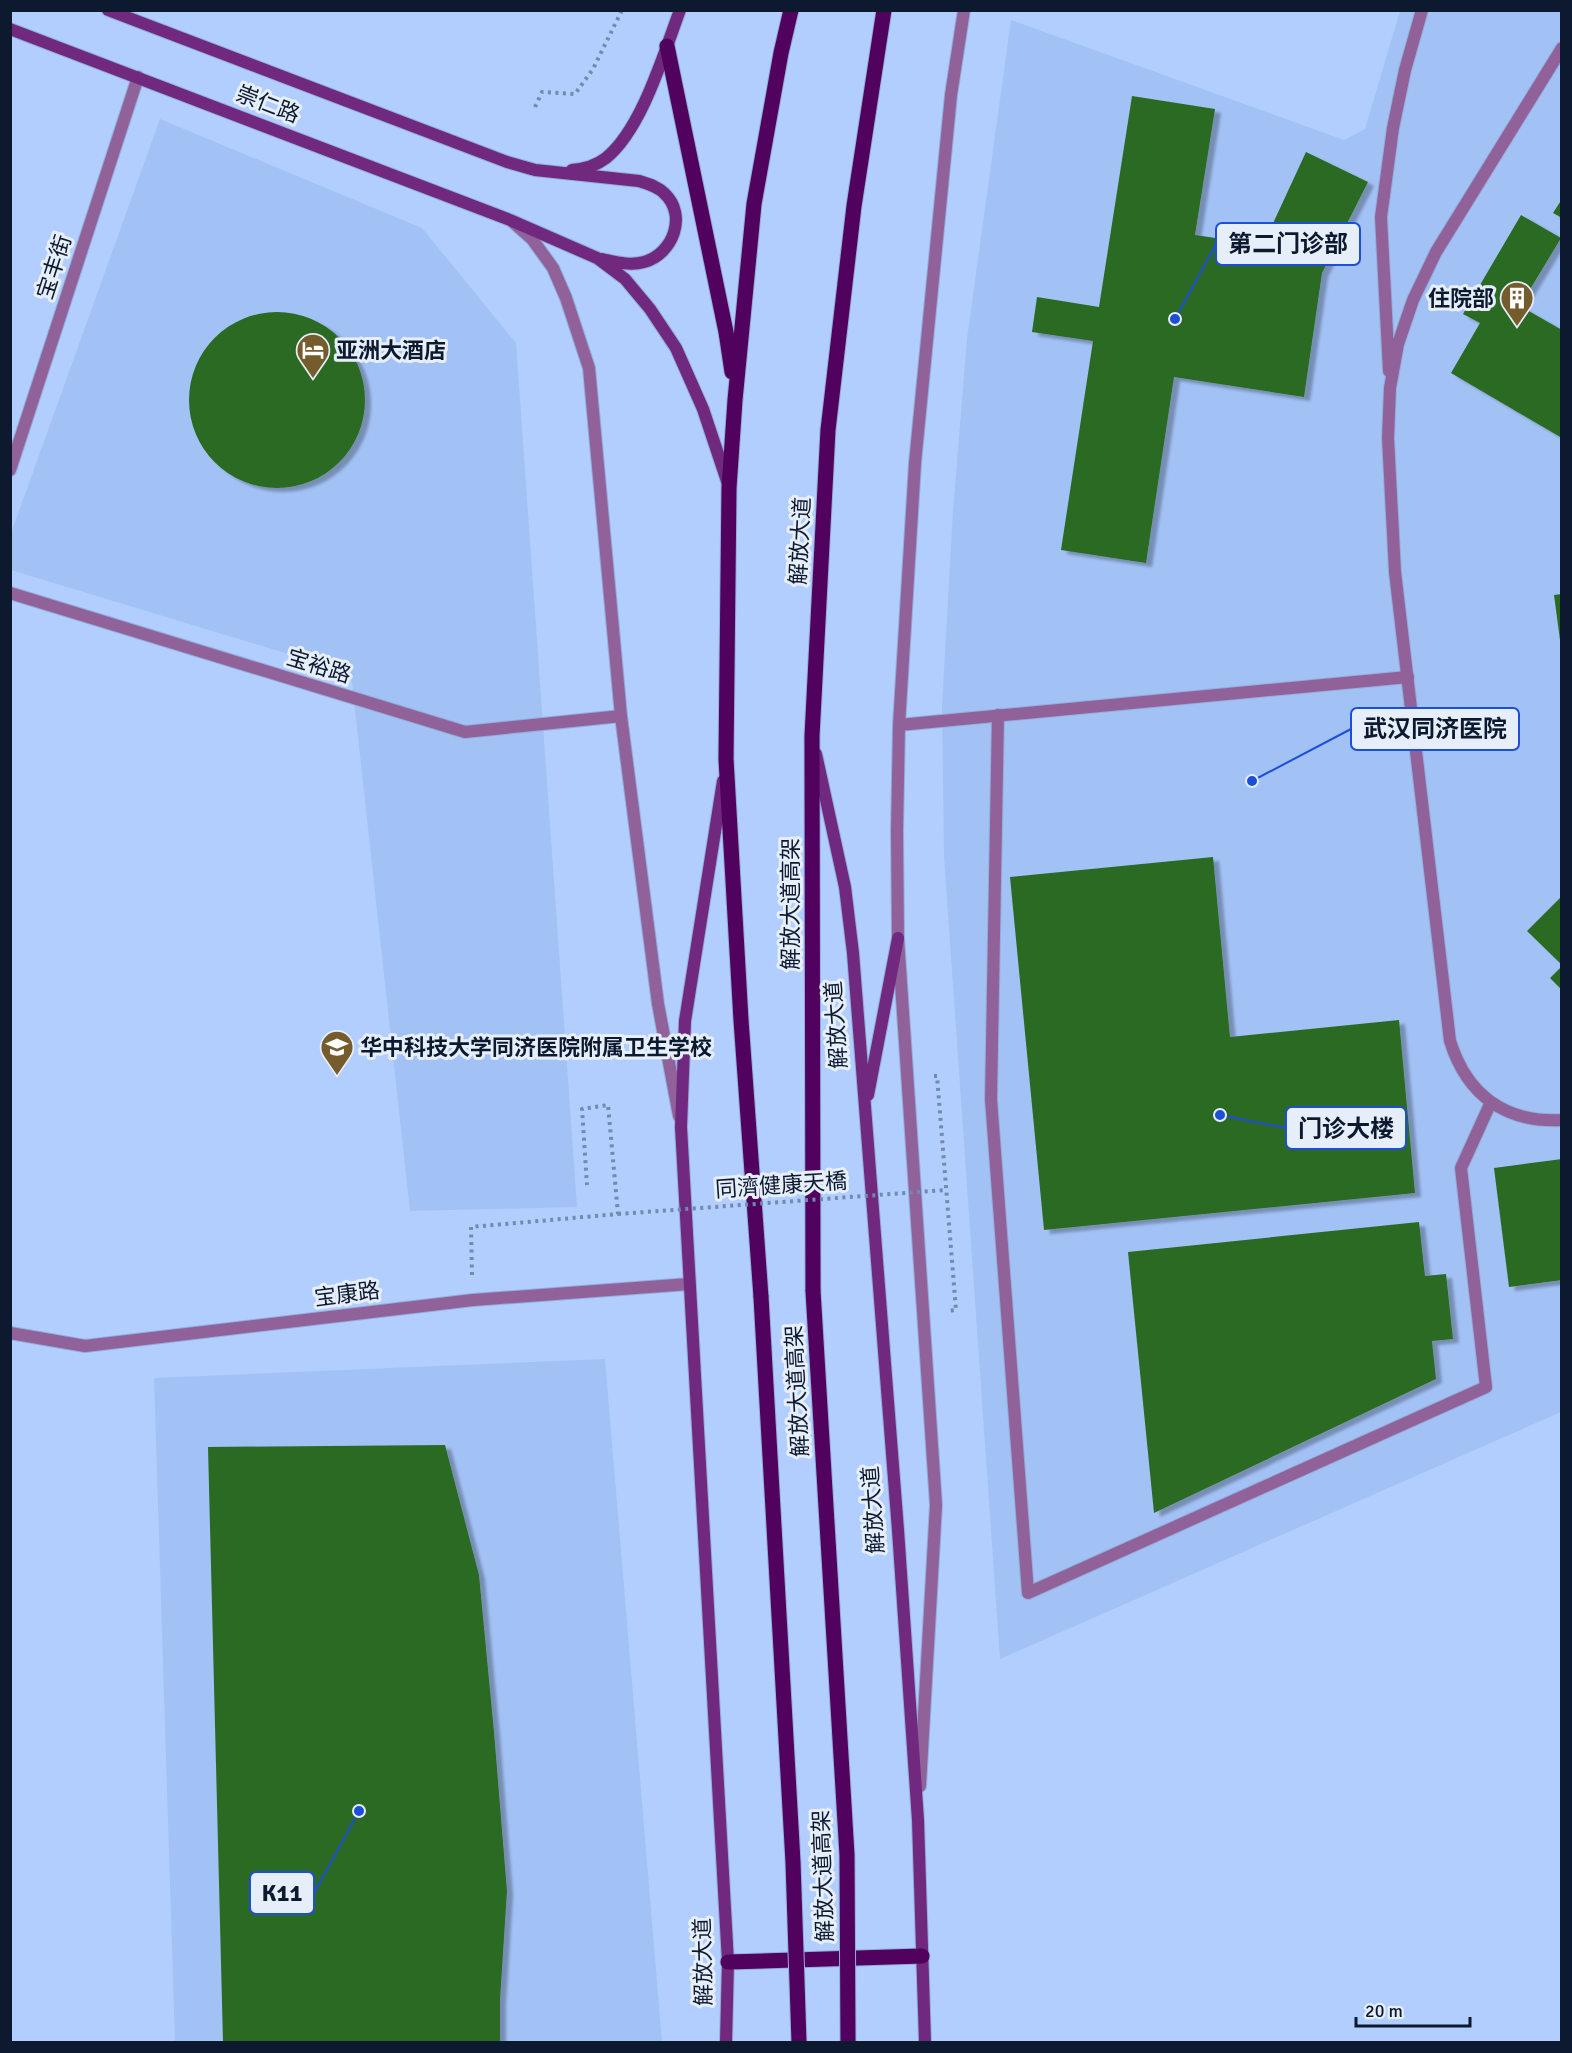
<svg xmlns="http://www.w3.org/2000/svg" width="1572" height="2053" font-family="Signika,'Noto Sans SC',sans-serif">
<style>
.built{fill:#a2c1f5}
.building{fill:#2a6b20;filter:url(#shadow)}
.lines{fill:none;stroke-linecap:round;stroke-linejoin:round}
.service-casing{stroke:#93add9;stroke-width:14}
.minor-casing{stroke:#93add9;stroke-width:14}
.secondary-casing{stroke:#93add9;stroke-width:14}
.primary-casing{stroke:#93add9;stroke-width:17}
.path{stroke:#7389af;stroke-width:4;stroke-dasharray:3 4.5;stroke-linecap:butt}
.service{stroke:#906299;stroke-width:12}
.minor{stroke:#906299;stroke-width:12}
.secondary{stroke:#70297e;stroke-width:12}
.primary{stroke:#51015e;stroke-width:15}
.primary-bridge-casing{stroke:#93add9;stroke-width:17;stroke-linecap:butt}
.path-bridge{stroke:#7389af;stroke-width:4;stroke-dasharray:3 4.5;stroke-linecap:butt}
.primary-bridge{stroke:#51015e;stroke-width:15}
.labels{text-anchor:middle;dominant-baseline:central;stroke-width:6;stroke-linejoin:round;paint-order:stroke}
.street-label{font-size:22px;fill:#0d192f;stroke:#e6eefa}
.poi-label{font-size:22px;font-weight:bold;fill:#0d192f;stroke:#e6eefa;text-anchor:start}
.leader{fill:none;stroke:#1d4ed8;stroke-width:2}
.callout-dot{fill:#1d4ed8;stroke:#e6eefa;stroke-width:2}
.callout{fill:#e6eefa;stroke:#1d4ed8;stroke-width:2}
.callout-label{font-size:24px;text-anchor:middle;font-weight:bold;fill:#0d192f}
</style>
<defs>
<filter id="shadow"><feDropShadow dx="6" dy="4" stdDeviation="1.5" flood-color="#0004"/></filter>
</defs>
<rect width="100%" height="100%" fill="#b1cefe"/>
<path class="built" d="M1400 11H1561V1412L1000 1659 944 856 942 706 953 511 967 339 1011 20 1344 140 1365 129Z
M160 119 422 228 516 343 577 1207 410 1211 351 673 11 570 10 536Z
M605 1359 662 2042H175L154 1378Z"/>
<path class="building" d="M1132 96 1215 109 1195 235 1263 245 1306 152 1368 182 1322 273 1304 397 1174 377 1146 563 1061 550 1093 341 1032 332 1037 297 1099 307Z
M1562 199V218L1553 213Z
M1521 215 1561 238 1520 306 1562 330V438L1451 373 1480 323 1463 314Z
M189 400a88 88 0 1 1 176 0a88 88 0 1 1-176 0Z
M1562 594V640H1560L1554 595Z
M1213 857 1230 1037 1399 1020 1415 1193 1044 1230 1010 877Z
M1562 896V965L1527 931Z
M1562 966V990L1550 978Z
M1562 1159V1280L1509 1287 1494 1168Z
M1419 1222 1425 1276 1446 1274 1453 1339 1432 1341 1436 1379 1154 1513 1128 1252Z
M445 1445 479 1575 494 1732 507 1891 500 2000V2042H223L208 1447Z"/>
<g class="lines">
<defs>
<path id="service" d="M1562 48 1436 252 1413 300 1398 344 1390 388 1388 438 1395 572 1450 1041C1467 1095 1505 1123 1562 1120
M1389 371 1381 217 1393 128 1405 70 1422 10
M998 715 991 1099 1028 1593 1486 1387 1461 1168 1491 1102"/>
<path id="minor" d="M513 222 532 239 553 268 566 298 589 368 621 716 658 1004 679 1116
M10 470 138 77
M10 593 465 732 621 716
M899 725 1408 677
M10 1333 85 1346 473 1300 689 1284
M920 1786 936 1505 898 938 897 831 899 725 915 463 951 95 964 10"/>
<path id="secondary" d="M108 10 507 162 535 170 639 181C648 184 657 186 664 193 688 215 673 254 644 262 630 266 616 262 602 259
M10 29 510 220 597 258 625 279 650 309 676 348 703 409 728 484
M572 170C584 169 597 165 606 158 642 129 664 53 680 10
M816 754 845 887 853 953 898 1530 918 1820 925 2042
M723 781 685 1021 681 1127 728 1962 726 2042
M868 1095 898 938"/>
<path id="primary" d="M667 46 726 332 732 372
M813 1291 812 736 828 430 854 206 884 10
M761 1297 741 1020 726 759 729 488 735 400 754 204 781 53 791 10
M728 1962 922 1956"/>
</defs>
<use href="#service" class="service-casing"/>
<use href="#minor" class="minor-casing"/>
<use href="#secondary" class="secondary-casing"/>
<use href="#primary" class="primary-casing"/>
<path class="path" d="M535 107 542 92 575 94 593 69 622 10
M934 1076H937L956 1310 947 1311
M472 1275 471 1227 618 1214 608 1105 582 1109 587 1185"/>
<use href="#service" class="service"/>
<use href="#minor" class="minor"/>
<use href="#secondary" class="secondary"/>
<use href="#primary" class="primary"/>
<defs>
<path id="primary-bridge" d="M813 1291 847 1855 848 2042
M761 1297 793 1862 799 2042"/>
</defs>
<use href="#primary-bridge" class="primary-bridge-casing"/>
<path class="path-bridge" d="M618 1214 946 1190"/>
<use href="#primary-bridge" class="primary-bridge"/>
</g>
<defs>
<symbol id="building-pin" viewBox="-11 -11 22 30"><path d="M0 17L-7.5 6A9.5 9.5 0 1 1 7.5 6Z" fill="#755c2d" stroke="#e6eefa"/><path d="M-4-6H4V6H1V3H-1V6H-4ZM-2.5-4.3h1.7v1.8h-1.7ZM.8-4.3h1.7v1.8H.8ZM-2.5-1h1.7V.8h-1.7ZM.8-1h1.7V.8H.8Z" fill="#fff"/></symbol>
<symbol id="hotel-pin" viewBox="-11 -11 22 30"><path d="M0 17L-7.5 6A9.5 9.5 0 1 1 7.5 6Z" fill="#755c2d" stroke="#e6eefa"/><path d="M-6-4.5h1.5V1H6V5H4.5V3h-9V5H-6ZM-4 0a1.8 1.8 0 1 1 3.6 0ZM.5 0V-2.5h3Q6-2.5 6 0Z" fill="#fff"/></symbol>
<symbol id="school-pin" viewBox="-11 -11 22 30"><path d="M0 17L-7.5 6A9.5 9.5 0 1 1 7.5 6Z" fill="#755c2d" stroke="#e6eefa"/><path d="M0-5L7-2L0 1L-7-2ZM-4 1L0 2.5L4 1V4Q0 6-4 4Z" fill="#fff"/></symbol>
</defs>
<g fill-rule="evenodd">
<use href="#building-pin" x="1498" y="279" width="38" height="52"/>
<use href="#hotel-pin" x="294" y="331" width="38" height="52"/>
<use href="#school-pin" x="318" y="1028" width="38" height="52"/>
</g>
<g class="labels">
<g class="street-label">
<text transform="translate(268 104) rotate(21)">崇仁路</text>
<text transform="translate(54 267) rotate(-72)">宝丰街</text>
<text transform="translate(800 541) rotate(-87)">解放大道</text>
<text transform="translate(319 666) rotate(17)">宝裕路</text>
<text transform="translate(790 904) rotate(-90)">解放大道高架</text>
<text transform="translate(836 1025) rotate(-94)">解放大道</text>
<text transform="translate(781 1185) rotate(-4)">同濟健康天橋</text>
<text transform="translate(347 1294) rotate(-7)">宝康路</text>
<text transform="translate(797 1391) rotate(-93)">解放大道高架</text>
<text transform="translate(873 1510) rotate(-94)">解放大道</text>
<text transform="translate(823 1876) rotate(-92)">解放大道高架</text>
<text transform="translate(703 1962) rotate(-91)">解放大道</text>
</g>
<g class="poi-label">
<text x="1494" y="298" text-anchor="end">住院部</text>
<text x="336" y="350">亚洲大酒店</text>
<text x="360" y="1047">华中科技大学同济医院附属卫生学校</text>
</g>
</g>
<path class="leader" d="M1175 319L1216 244M1252 781L1351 729M1220 1115L1286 1128M359 1811L314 1893"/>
<g class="callout-dot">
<circle cx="1175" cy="319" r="6"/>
<circle cx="1252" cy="781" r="6"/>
<circle cx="1220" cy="1115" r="6"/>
<circle cx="359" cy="1811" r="6"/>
</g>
<g class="callout">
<rect x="1216" y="223" width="144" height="42" rx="6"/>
<rect x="1351" y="708" width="168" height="42" rx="6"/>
<rect x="1286" y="1107" width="120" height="42" rx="6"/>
<rect x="250" y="1872" width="64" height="42" rx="6"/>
</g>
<g class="callout-label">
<text x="1288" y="252">第二门诊部</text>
<text x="1435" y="737">武汉同济医院</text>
<text x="1346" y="1137">门诊大楼</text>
<text x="282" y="1901">K11</text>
</g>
<rect width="1572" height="2053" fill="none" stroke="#0d192f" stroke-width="24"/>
<path d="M1356 2017v9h114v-9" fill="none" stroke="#0d192f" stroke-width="3"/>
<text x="1365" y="2017" font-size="18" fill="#0d192f" stroke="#e6eefa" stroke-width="4.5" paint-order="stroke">20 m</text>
</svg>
